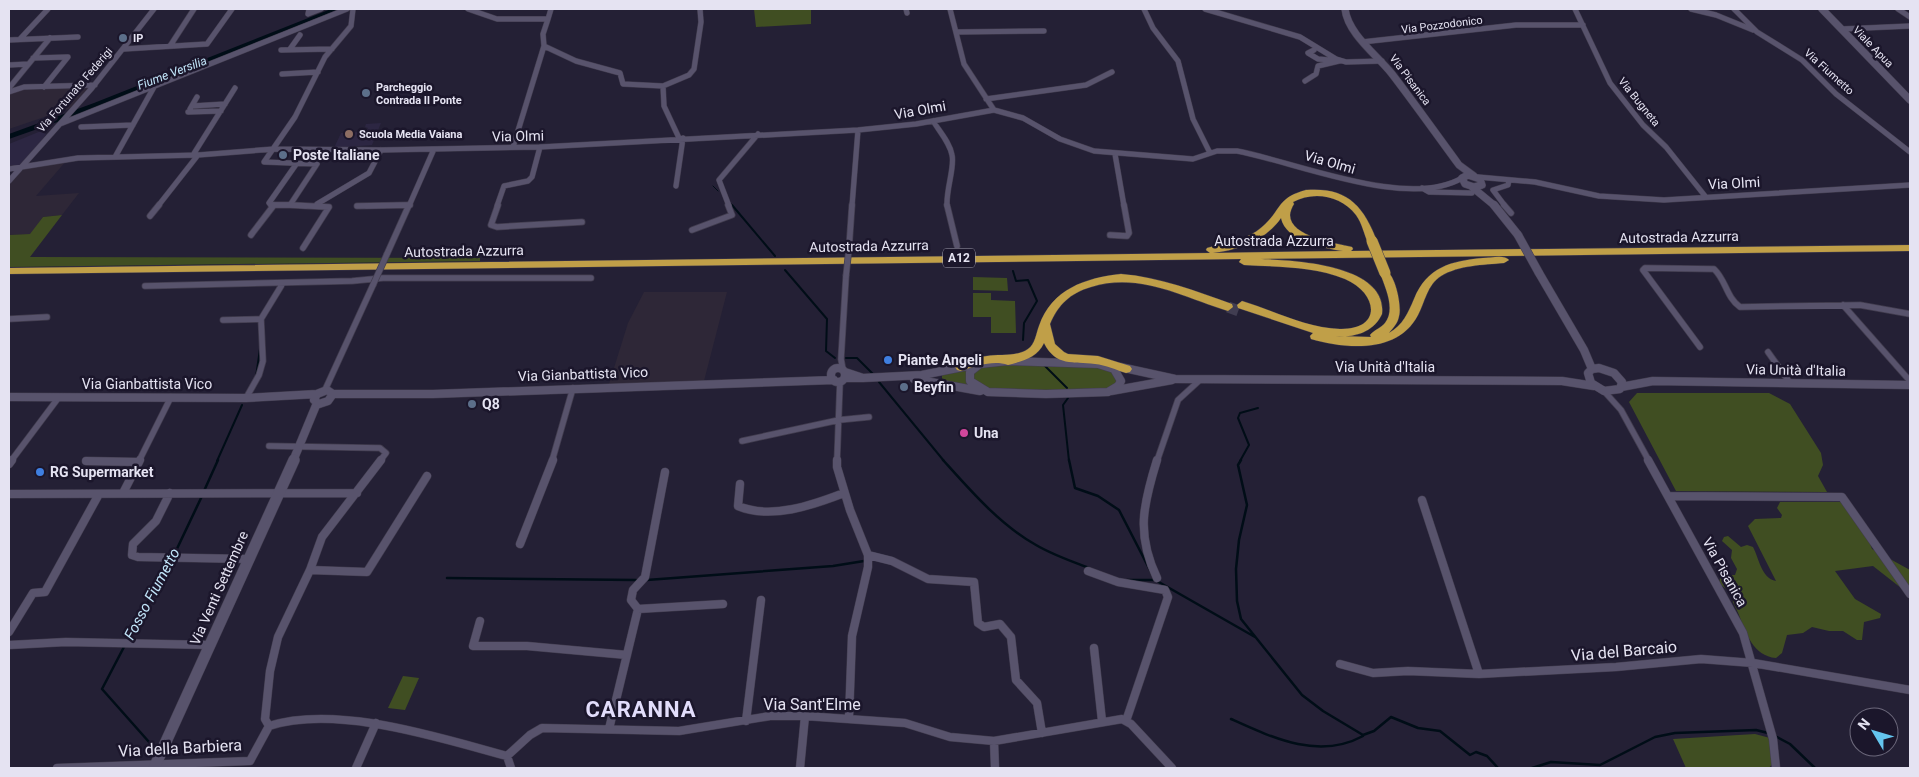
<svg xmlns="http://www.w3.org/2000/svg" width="1919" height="777" font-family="Roboto,sans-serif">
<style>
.built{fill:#2c2642}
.industrial{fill:#2e2737}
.green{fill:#404e22}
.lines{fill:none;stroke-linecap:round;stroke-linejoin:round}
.stream-far2{stroke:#000d17;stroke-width:1}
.stream-far1{stroke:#000d17;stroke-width:2}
.stream{stroke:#000d17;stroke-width:2.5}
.river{fill:#000d17;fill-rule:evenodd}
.highway-tunnel{stroke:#413d51;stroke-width:11;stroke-dasharray:11 5.5;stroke-linecap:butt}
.street-far2-casing{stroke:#423d4f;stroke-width:6}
.street-far1-casing{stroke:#423d4f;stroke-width:7}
.street-casing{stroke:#423d4f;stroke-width:9}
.secondary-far2-casing{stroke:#423d4f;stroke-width:8}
.secondary-far1-casing{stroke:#423d4f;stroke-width:9}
.secondary-casing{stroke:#423d4f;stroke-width:12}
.highway-casing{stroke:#423d4f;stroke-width:1}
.street-far2{stroke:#58536c;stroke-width:5}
.street-far1{stroke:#58536c;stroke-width:5.5}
.street{stroke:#58536c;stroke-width:8}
.secondary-far2{stroke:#58536c;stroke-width:7}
.secondary-far1{stroke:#58536c;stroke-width:8}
.secondary{stroke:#58536c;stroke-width:11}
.highway{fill:#c09f48;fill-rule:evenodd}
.street-bridge-casing{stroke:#423d4f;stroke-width:7;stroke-linecap:butt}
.secondary-bridge-casing{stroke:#423d4f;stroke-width:9;stroke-linecap:butt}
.highway-bridge-casing{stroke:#423d4f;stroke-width:12;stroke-linecap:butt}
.street-bridge{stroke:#58536c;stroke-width:5.5}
.secondary-bridge{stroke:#58536c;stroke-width:8}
.highway-bridge{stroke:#c09f48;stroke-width:11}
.service-dot{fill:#5c6f8a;stroke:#1b162b;stroke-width:2}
.education-dot{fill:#8d6e63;stroke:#1b162b;stroke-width:2}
.shop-dot{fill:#3f7fe0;stroke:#1b162b;stroke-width:2}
.hotel-dot{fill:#d1479c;stroke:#1b162b;stroke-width:2}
.labels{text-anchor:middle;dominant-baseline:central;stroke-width:5;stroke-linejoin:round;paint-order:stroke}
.far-street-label{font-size:11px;fill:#e5e3f2;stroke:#1b162b}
.far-poi-label{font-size:11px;font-weight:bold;fill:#e5e3f2;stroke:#1b162b;text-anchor:start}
.far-water-label{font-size:12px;font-style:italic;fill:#c2e6fa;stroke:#1b162b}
.shield{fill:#1b162b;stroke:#a8a6b6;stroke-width:1}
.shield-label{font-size:12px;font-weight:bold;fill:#e5e3f2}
.street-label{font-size:14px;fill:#e5e3f2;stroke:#1b162b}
.poi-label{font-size:14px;font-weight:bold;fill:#e5e3f2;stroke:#1b162b;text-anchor:start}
.water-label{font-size:15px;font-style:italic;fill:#c2e6fa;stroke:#1b162b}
.near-street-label{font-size:16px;fill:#e5e3f2;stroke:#1b162b}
.near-district-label{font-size:22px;font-weight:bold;letter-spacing:1px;fill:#e2ddfb;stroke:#1b162b}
</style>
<rect width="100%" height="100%" fill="#242035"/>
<path class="built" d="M381 123 372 145 334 148 341 133 358 132 357 136H364L368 128 365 127 366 124Z
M41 131 46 134 42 141 20 165 9 167V144Z"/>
<path class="industrial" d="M89 88 71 108 9 129V94L20 90Z
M67 160 36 196 79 193 62 215 43 217 31 234 9 235V185L24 168Z
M644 292H727L704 381 609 384 628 323Z"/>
<path class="green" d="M754 9H811V24L756 27Z
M62 215 30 257 480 258V261L9 267V235L30 234 43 217Z
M973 277 1007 278 1008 291 973 290Z
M973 293H991V300L1015 301 1016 333H991V317H973Z
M1000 364H1086L1112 371 1119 381 1110 389 1071 392 991 389 975 383 971 374 976 368Z
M970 369 976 388 942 381V375Z
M1637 393H1769L1790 404 1821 453 1823 465 1818 476 1827 492 1676 491 1629 402Z
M1780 502H1841L1869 541 1872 549 1910 570V595L1873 566 1835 571 1855 599 1881 614 1880 618 1864 622 1862 640H1857L1843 631H1829L1812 627 1803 633 1787 635 1782 653 1776 658C1753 656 1746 633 1739 615 1736 607 1731 601 1731 593L1719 583 1721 575H1735L1737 569 1731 558 1732 550 1722 541 1724 537 1728 536 1741 547 1747 545 1753 547C1759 558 1761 578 1776 581L1748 526 1755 519 1781 518 1782 515 1777 508Z
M403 676 419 678 405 710 388 708Z
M1755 734 1770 738 1773 763 1769 768H1686L1673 739Z"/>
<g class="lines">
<path class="stream-far2" d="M713 186 718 191
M730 202 733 206"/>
<path class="stream-far1" d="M732 205 775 256
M785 270 827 319 826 351 835 358
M1013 271 1016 281 1028 280 1037 301 1024 323 1023 340
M846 358H857L874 375
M1044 365 1067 388
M256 377 260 349
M879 382 944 461
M1068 398 1063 405 1069 461
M217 461 242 405
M1240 461 1249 445 1238 418 1240 413 1258 408"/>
<path class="stream" d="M943 460C970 490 1000 525 1036 545 1053 555 1071 561 1089 568
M1069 460 1075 488 1098 496 1119 510 1153 576
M1241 460 1238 465 1247 505 1239 540 1236 569 1237 601 1241 619 1302 695 1323 711 1363 735 1374 731 1391 717 1418 728 1440 731 1470 755 1476 752 1487 756 1498 768
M204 491 218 460
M174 555 202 496
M447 578 636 580
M647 580 833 566 864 561
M1127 580H1154
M1157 581 1255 637
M128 641 170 561
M125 645 102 689 157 751
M1231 719C1273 738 1319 760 1363 736
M1775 736 1790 744 1815 768
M1532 768 1551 762 1600 765 1655 737 1675 733 1756 730 1768 733"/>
<path class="river" d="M331 9H339L100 107 9 139V134L94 103Z"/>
<path class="highway-tunnel" d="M1228 307 1239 311"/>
<defs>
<path id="street-far2" d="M309 9 308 14 321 9
M468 9 497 19H548L543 34 544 46 576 61 620 73 623 84 663 86 664 106 679 138
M906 9 907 13
M950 9 964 64 994 110
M1144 9 1153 28 1178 61 1193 119 1210 153
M1205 9 1300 37 1336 59 1346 62 1382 61
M1575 9 1610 83 1643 125 1666 147 1705 196
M1691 9 1716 15 1753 30
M1734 9 1757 32 1802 60 1836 94 1910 152
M1898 9 1910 17
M548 19 551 9
M1842 29 1910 26
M957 32 1044 31
M20 39 48 9
M9 40 78 37
M1362 42 1516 25H1583
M170 46 194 9
M124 49 207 44 232 9
M290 49 300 35
M281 50 332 49
M1314 50 1308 53 1318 59 1330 60
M33 58 68 57 44 87
M9 65 28 64
M282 74 318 72
M1305 81 1316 74 1318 66 1339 61
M663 86 689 75 694 69 701 22 700 9
M9 88 50 38
M9 92 24 87 95 85
M986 99 1086 85 1112 72
M192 106 225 104
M190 109 197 97
M188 112 221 111
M933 121C940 132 950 143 952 155 955 167 946 189 947 206
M60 124 347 9
M81 127 133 125
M513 147 544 46
M1115 154 1124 206
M193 155 235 88
M115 157 154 87
M297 163 269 203 271 205H290L317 164
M317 164 264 162 295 117 325 57 351 26 353 9
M9 169 78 158 198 155 274 149 381 150 540 147 858 130 916 124 994 110 1023 118 1060 139 1094 151 1193 159 1217 151H1237C1296 162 1408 210 1462 178
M1478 177 1535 182 1599 196 1664 200 1910 185
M9 181 92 88 154 9
M676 186 683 138
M1422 188 1429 192 1472 193
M317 204 369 173 381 150
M290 205 306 206
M158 206 198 155
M366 206 410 205
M409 206 434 149
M497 206 504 186 528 181 532 177 540 147
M729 206 719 180 758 134
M852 206 858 130
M1505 206 1493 190 1508 185 1509 180"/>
<path id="street-far1" d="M271 205H290
M290 205 329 207 303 248
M498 205 491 225 497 227 582 222
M947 205 957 246
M1504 205 1511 213
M357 206 410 205
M150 216 159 205
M692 230 732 215 728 205
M251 235 274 205
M1110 235 1127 236 1129 233 1124 205
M849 248 852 205
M387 254 409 205
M145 286 352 281 383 278H591
M1843 305 1910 381
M9 319 47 317
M223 320 261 319
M1700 347 1643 270 1645 268 1714 269C1726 280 1726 297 1740 307L1860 305 1910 314
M1768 352 1790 383
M843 370 841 359 846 276
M325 390 373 285
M1603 390 1621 410 1649 461
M246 398 259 375 263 361 261 319 283 283
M742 441 839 420 869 417
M269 446 380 448 386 453 380 461
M11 461 59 397
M139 461 171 397
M552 461 573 388
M837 461 840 381
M1157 461 1178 400 1201 379"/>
<path id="street" d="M837 460V467L850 510 868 555V567L852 636 849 718
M1648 460 1743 633 1773 739 1776 768
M86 461 139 462
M9 464 12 460
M740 484 738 506C771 520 813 505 844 493
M123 493 140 460
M170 493 156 521 133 544 132 555 138 557 248 559
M9 494 357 493
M1668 496 1842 497 1910 594
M1422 500 1479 674
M520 544 553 460
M868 555 892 561 928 579 974 582 978 623 984 627 1000 624 1011 637 1016 680 1037 703 1042 733
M310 570 367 572 427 476
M1088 571 1118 582 1165 590 1168 597 1126 721
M1157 578C1136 534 1143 505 1157 460
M638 609 723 604
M480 621 473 646H527L627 655
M9 632 33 593 45 592 99 494
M9 645 66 642 210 645
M1094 648 1102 721
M1340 664 1373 673 1408 671 1479 674 1616 667 1701 659 1753 663 1910 690
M746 721 761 600
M269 726 265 719 270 671 278 637 310 570 322 537 381 460
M609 729 638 609 631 600 633 590 645 577 665 472
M994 741 995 768
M507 756 530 735 542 728 679 731 770 716H805L905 723 950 737 994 741 1122 719 1131 724 1172 768
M57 768 250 761 269 726C337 704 440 738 507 756L511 768
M356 768 376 723
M800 768 805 716"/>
<path id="secondary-far2" d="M1345 9C1348 34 1377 55 1392 74 1415 104 1437 135 1459 165L1474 176
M1822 9 1910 100
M1468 175 1480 179 1482 185 1474 187 1465 184 1462 178Z
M1472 187 1495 206"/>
<path id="secondary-far1" d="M1494 205 1518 235
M1539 273 1584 350 1592 369
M1008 361 1098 364 1114 369 1121 381 1118 386 1108 392 1046 394 988 392 970 381V372L980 364Z
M1120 367 1175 379 1562 381 1594 386
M1599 368 1614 373 1622 382 1620 389 1604 391 1591 383 1588 373 1592 369Z
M831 375a7 7 0 1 1 14 0a7 7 0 1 1-14 0Z
M845 372 863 378H845
M863 378 922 375 968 366
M914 379 980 391
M1621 387 1653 381 1910 385
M327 390 333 394 328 401 319 404 314 400 317 394Z
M1111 391 1172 380
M333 394H433L834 380
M9 397 246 398 317 394
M293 461 317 403"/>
<path id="secondary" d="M154 768 294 460"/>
<path id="highway" d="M1306 190C1347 187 1363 205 1377 241L1376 243H1368C1364 234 1362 223 1356 215 1341 195 1313 191 1293 202L1294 204C1292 207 1290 212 1290 215 1290 237 1336 243 1352 247L1353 249 1351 251 1910 245V251L1259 259C1292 260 1388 264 1382 314 1374 332 1354 338 1336 336L1371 337 1370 335C1374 330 1381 328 1385 323 1396 309 1385 287 1380 273L1381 271 1385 270C1395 273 1402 306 1399 316 1398 323 1393 328 1389 333 1403 325 1408 313 1414 299 1427 267 1451 261 1483 258 1491 258 1504 254 1509 260L1504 263C1483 265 1459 265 1441 276 1427 285 1425 302 1418 315 1398 354 1346 349 1311 339L1310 336 1313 333 1238 308 1237 305 1242 301C1275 311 1305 328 1340 329 1383 330 1378 293 1345 279 1313 266 1278 267 1244 265L1239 262 1241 259 9 274V268L1210 253 1206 250 1207 248C1227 242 1246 241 1262 227 1282 210 1276 198 1306 190ZM1281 218C1286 241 1322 248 1343 251L1213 253C1239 250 1266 240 1281 218Z
M1121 274C1160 277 1195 291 1232 304L1233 307 1228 311C1182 297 1140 272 1091 287 1070 293 1058 305 1050 324L1055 344 1064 352 1068 354 1098 356 1130 366 1132 369 1130 372 1126 373C1116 370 1106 365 1095 364 1073 361 1056 367 1044 343 1037 358 1023 361 1008 365 993 360 977 366 961 371L957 370 955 367 957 364C967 361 977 357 987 356 999 354 1017 357 1028 349 1035 344 1036 334 1039 326 1052 289 1085 278 1121 274Z"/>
</defs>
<use href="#street-far2" class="street-far2-casing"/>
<use href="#street-far1" class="street-far1-casing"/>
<use href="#street" class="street-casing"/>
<use href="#secondary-far2" class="secondary-far2-casing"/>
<use href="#secondary-far1" class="secondary-far1-casing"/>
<use href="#secondary" class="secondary-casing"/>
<use href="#highway" class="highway-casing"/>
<use href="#street-far2" class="street-far2"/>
<use href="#street-far1" class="street-far1"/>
<use href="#street" class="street"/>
<use href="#secondary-far2" class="secondary-far2"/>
<use href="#secondary-far1" class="secondary-far1"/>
<use href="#secondary" class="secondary"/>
<use href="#highway" class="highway"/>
<defs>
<path id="street-bridge" d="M846 276 849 248
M373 285 387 254"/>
<path id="secondary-bridge" d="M1518 235 1539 273"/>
<path id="highway-bridge" d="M1372 241 1385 273"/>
</defs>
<use href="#street-bridge" class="street-bridge-casing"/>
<use href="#secondary-bridge" class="secondary-bridge-casing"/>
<use href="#highway-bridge" class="highway-bridge-casing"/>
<use href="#street-bridge" class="street-bridge"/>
<use href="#secondary-bridge" class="secondary-bridge"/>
<use href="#highway-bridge" class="highway-bridge"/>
</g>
<g class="service-dot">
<circle cx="123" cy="38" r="5"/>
<circle cx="366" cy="93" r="5"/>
<circle cx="283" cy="155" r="5"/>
<circle cx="904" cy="387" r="5"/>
<circle cx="472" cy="404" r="5"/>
</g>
<circle class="education-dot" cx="349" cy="134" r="5"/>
<g class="shop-dot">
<circle cx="888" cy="360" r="5"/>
<circle cx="40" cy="472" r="5"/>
</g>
<circle class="hotel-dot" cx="964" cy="433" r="5"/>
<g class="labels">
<g class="far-street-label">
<text transform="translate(1442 25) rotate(-7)">Via Pozzodonico</text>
<text transform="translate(1873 47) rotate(46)">Viale Apua</text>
<text transform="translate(1829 72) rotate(42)">Via Fiumetto</text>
<text transform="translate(1410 80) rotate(53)">Via Pisanica</text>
<text transform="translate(75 90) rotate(-49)">Via Fortunato Federigi</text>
<text transform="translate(1639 102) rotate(51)">Via Bugneta</text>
</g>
<g class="far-poi-label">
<text x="133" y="38">IP</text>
<text x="376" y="87">Parcheggio<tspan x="376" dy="13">Contrada Il Ponte</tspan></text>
<text x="359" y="134">Scuola Media Vaiana</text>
</g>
<g class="far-water-label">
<text transform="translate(172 73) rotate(-21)">Fiume Versilia</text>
</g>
<rect class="shield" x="943" y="248.5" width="32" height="19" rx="4"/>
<g class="shield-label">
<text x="959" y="258">A12</text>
</g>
<g class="street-label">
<text transform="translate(920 110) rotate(-10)">Via Olmi</text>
<text transform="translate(518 136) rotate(-1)">Via Olmi</text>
<text transform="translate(1330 162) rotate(16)">Via Olmi</text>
<text transform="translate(1734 183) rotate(-3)">Via Olmi</text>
<text transform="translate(1679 237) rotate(-1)">Autostrada Azzurra</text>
<text x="1274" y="241">Autostrada Azzurra</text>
<text transform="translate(869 246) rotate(-1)">Autostrada Azzurra</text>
<text transform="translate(464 251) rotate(-1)">Autostrada Azzurra</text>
<text x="1385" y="367">Via Unità d'Italia</text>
<text transform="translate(1796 370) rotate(1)">Via Unità d'Italia</text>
<text transform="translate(583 374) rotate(-2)">Via Gianbattista Vico</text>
<text x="147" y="384">Via Gianbattista Vico</text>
<text transform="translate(1725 572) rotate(61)">Via Pisanica</text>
<text transform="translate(219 588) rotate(-66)">Via Venti Settembre</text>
</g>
<g class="poi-label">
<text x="293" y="155">Poste Italiane</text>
<text x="898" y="360">Piante Angeli</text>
<text x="914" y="387">Beyfin</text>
<text x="482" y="404">Q8</text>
<text x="974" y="433">Una</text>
<text x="50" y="472">RG Supermarket</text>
</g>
<g class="water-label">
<text transform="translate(152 594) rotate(-62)">Fosso Fiumetto</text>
</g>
<g class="near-street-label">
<text transform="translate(1624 651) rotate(-5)">Via del Barcaio</text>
<text x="812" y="704">Via Sant'Elme</text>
<text transform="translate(180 748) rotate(-3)">Via della Barbiera</text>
</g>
<g class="near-district-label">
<text x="641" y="709">CARANNA</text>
</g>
</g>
<rect width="1919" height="777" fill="none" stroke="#e5e3f2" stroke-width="20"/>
<g transform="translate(1874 732) rotate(308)"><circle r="24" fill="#1b162b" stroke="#6c687b"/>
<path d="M0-4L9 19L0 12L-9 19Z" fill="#64c5ee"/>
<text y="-8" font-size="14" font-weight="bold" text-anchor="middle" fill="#e5e3f2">N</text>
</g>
</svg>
